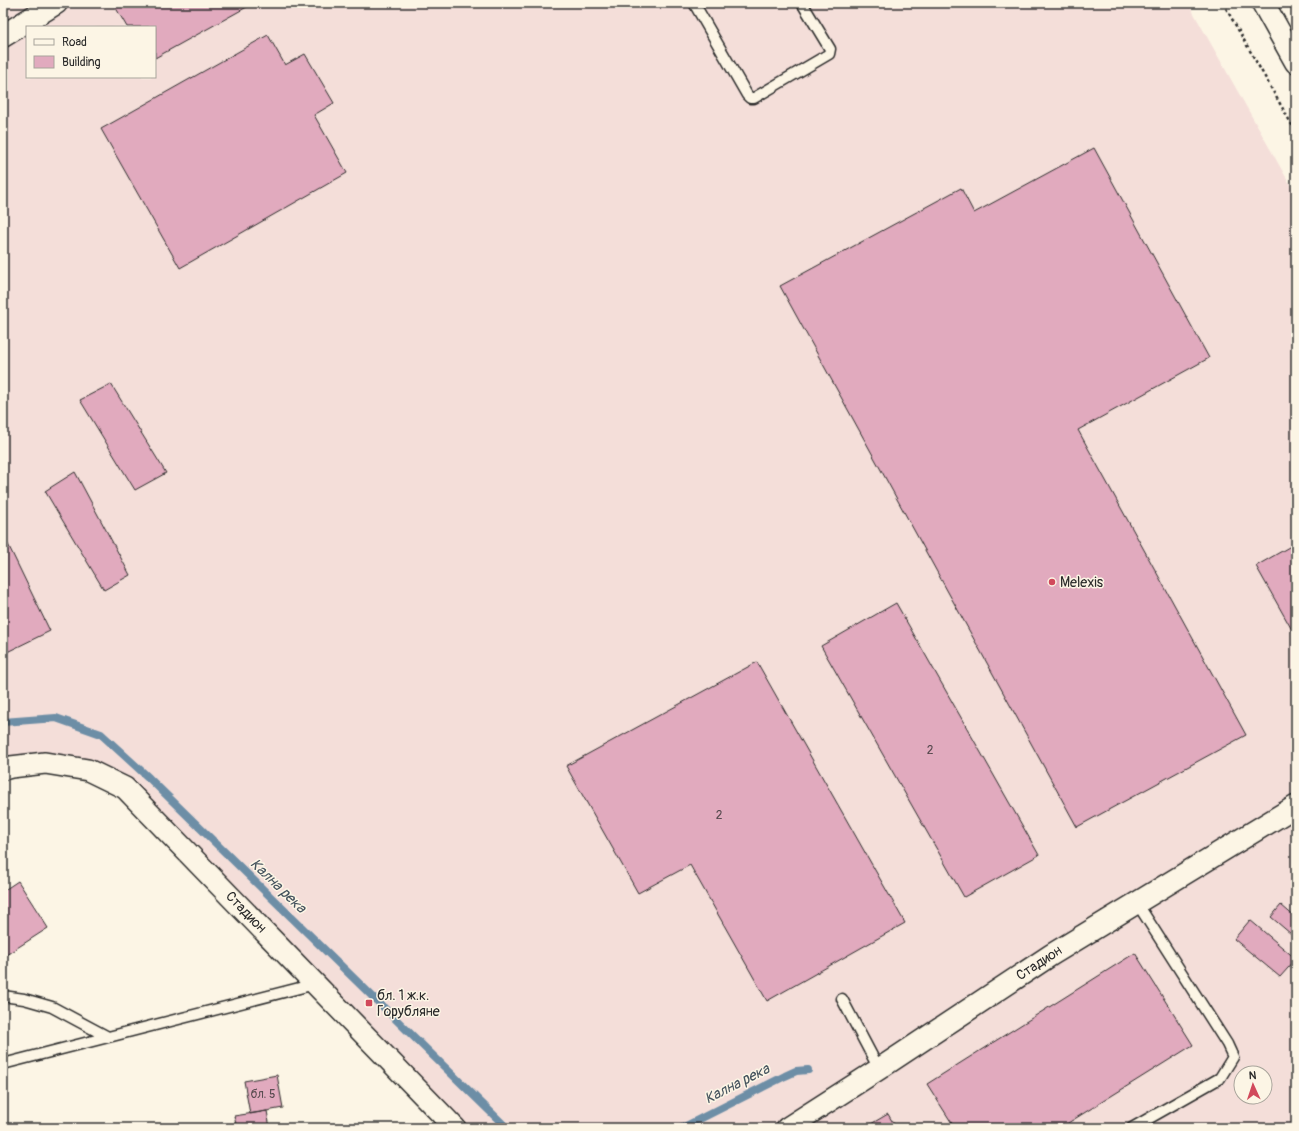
<svg xmlns="http://www.w3.org/2000/svg" width="1299" height="1131" font-family="Pangolin,sans-serif">
<style>
.built{fill:#f4ded9;fill-rule:evenodd}
.lines{fill:none;stroke-linecap:round;stroke-linejoin:round}
.stream{stroke:#6d8ea6;stroke-width:8}
.building{fill:#e1aabe;stroke:#2b2b2b}
.service-casing{stroke:#2b2b2b;stroke-width:13}
.minor-casing{stroke:#2b2b2b;stroke-width:24}
.tertiary-casing{stroke:#2b2b2b;stroke-width:25}
.secondary-casing{stroke:#2b2b2b;stroke-width:25}
.path{stroke:#2b2b2b;stroke-width:2.5;stroke-dasharray:3 3;stroke-linecap:butt}
.service{stroke:#fcf5e5;stroke-width:10}
.minor{stroke:#fcf5e5;stroke-width:21}
.tertiary{stroke:#fcf5e5;stroke-width:22}
.secondary{stroke:#fcf5e5;stroke-width:22}
.poi-dot{fill:#d1495b;stroke:#fcf5e5;stroke-width:1.5}
.labels{text-anchor:middle;dominant-baseline:central;stroke-width:3;stroke-linejoin:round;paint-order:stroke}
.number-label{font-size:12px;fill:#584b50}
.poi-label{font-size:14px;fill:#2b2b2b;stroke:#fcf5e5;text-anchor:start}
.street-label{font-size:14px;fill:#2b2b2b;stroke:#fcf5e5}
.water-label{font-size:15px;font-style:italic;fill:#46545e;stroke:#fcf5e5}
</style>
<rect width="100%" height="100%" fill="#fcf5e5"/>
<filter id="ink" filterUnits="userSpaceOnUse"><feTurbulence type="fractalNoise" baseFrequency=".025" numOctaves="2"/><feDisplacementMap in="SourceGraphic" scale="8" xChannelSelector="R" yChannelSelector="G"/><feConvolveMatrix kernelMatrix="1 2 1 2 8 2 1 2 1" color-interpolation-filters="sRGB"/></filter>
<g filter="url(#ink)">
<path class="built" d="M3 3H1188L1296 195V1128H455L125 788 88 770 3 769ZM27 27H155V77H27ZM1241 1073H1265V1097H1241Z"/>
<g class="lines">
<path class="stream" d="M3 722 56 718 101 734 149 778 507 1128
M682 1128 785 1076 796 1071 808 1070"/>
</g>
<path class="building" d="M113 3H254L155 58V27H127Z
M268 35 285 65 305 54 334 103 314 115 347 173 180 268 101 129Z
M1094 148 1209 358 1078 430 1246 735 1077 827 780 286 961 188 974 213Z
M111 384 166 473 135 490 80 400Z
M75 472 130 575 104 590 45 491Z
M3 534 50 631 3 654Z
M1296 543V637L1256 566Z
M896 603 1039 855 964 897 821 646Z
M757 662 905 923 767 1001 690 865 638 893 566 766Z
M18 881 48 928 3 957V891Z
M1281 905 1296 918V927L1291 934 1271 917Z
M1250 920 1296 959 1280 977 1234 939Z
M1135 953 1193 1045 1060 1128H955L927 1084Z
M277 1075 283 1108 250 1114 244 1081Z
M267 1111 270 1128H237L234 1116Z
M888 1114 896 1128H864Z"/>
<g class="lines">
<defs>
<path id="service" d="M694 3 747 95 750 98H754L829 54 830 49 802 3
M3 996 24 999 52 1007 108 1037
M842 999 879 1069
M3 1064 315 984
M1132 1128 1220 1078 1233 1057 1227 1044 1137 903"/>
<path id="minor" d="M3 769 11 767 45 763 88 770 125 788 455 1128
M787 1128 879 1069 1051 955 1296 806"/>
<path id="tertiary" d="M3 36 56 3"/>
<path id="secondary" d="M1263 3 1296 62"/>
</defs>
<use href="#service" class="service-casing"/>
<use href="#minor" class="minor-casing"/>
<use href="#tertiary" class="tertiary-casing"/>
<use href="#secondary" class="secondary-casing"/>
<path class="path" d="M1223 3 1296 132"/>
<use href="#service" class="service"/>
<use href="#minor" class="minor"/>
<use href="#tertiary" class="tertiary"/>
<use href="#secondary" class="secondary"/>
</g>
</g>
<g class="poi-dot">
<circle cx="1052" cy="582" r="4"/>
<rect x="365" y="999" width="8" height="8" rx="2"/>
</g>
<g class="labels">
<g class="number-label">
<text x="930" y="750">2</text>
<text x="719" y="815">2</text>
<text x="263" y="1094">бл. 5</text>
</g>
<g class="poi-label">
<text x="1060" y="582">Мelexis</text>
<text x="377" y="995">бл. 1 ж.к.<tspan x="377" dy="16">Горубляне</tspan></text>
</g>
<g class="street-label">
<text transform="translate(246 912) rotate(46)">Стадион</text>
<text transform="translate(1039 963) rotate(-33)">Стадион</text>
</g>
<g class="water-label">
<text transform="translate(278 886) rotate(44)">Кална река</text>
<text transform="translate(737 1084) rotate(-27)">Кална река</text>
</g>
</g>
<rect width="1299" height="1131" fill="none" stroke="#fcf5e5" stroke-width="16"/>
<rect x="8" y="8" width="1283" height="1115" fill="none" stroke="#2b2b2b" stroke-width="1.5" filter="url(#ink)"/>
<rect x="26" y="26" width="130" height="52" fill="#fcf5e5" stroke="#a8a49b"/>
<rect x="34" y="39" width="20" height="6" fill="#fcf5e5" stroke="#a8a49b"/>
<text x="62" y="46" font-size="12" fill="#2b2b2b">Road</text>
<rect x="34" y="56" width="20" height="12" fill="#e1aabe" stroke="#a8a49b"/>
<text x="62" y="66" font-size="12" fill="#2b2b2b">Building</text>
<g transform="translate(1253 1085) rotate(357)"><circle r="19" fill="#fcf5e5" stroke="#a8a49b"/>
<path d="M0-3L7 15L0 10L-7 15Z" fill="#d1495b"/>
<text y="-6" font-size="11" font-weight="bold" text-anchor="middle" fill="#2b2b2b">N</text>
</g>
</svg>
